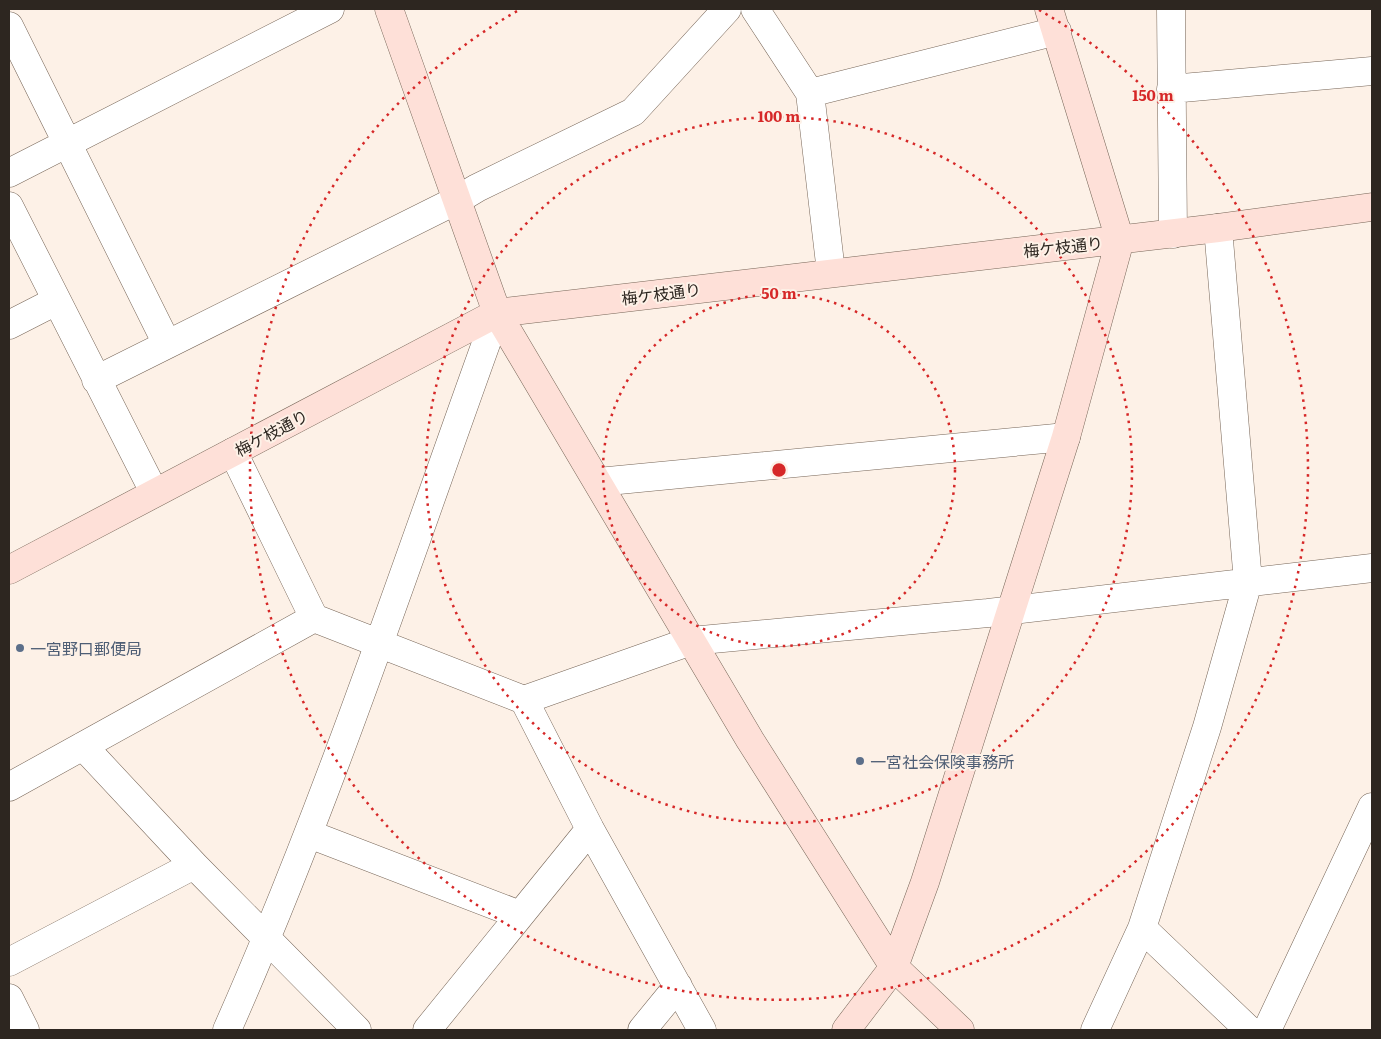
<svg xmlns="http://www.w3.org/2000/svg" width="1381" height="1039" font-family="Literata,'Noto Sans JP',serif">
<style>
.lines{fill:none;stroke-linecap:round;stroke-linejoin:round}
.street-casing{stroke:#776658;stroke-width:29}
.secondary-casing{stroke:#776658;stroke-width:29}
.street{stroke:#fff;stroke-width:28}
.secondary{stroke:#fee0d8;stroke-width:28}
.ring{fill:none;stroke:#d62828;stroke-width:2.5;stroke-dasharray:2.5 5}
.service-dot{fill:#5c6f8a;stroke:#fdf1e7;stroke-width:2}
.labels{text-anchor:middle;dominant-baseline:central;stroke-width:4;stroke-linejoin:round;paint-order:stroke}
.street-label{font-size:16px;fill:#2d2620;stroke:#fdf1e7}
.service-label{font-size:16px;fill:#4e5e75;stroke:#fdf1e7;text-anchor:start}
.centre{fill:#d62828;stroke:#fdf1e7;stroke-width:2.5}
.ring-label{font-size:15px;text-anchor:middle;font-weight:bold;fill:#d62828;stroke:#fdf1e7;stroke-width:4;stroke-linejoin:round;paint-order:stroke}
</style>
<rect width="100%" height="100%" fill="#fdf1e7"/>
<g class="lines">
<defs>
<path id="street" d="M755 9 810 93 1057 31
M1171 9 1173 234
M9 26 167 344
M1171 89 1372 71
M810 93 831 272
M9 173 330 9
M9 206 154 492
M9 325 56 301
M96 380 457 200 477 188 633 112 727 9
M233 452 314 618
M598 482 1066 437
M524 700 691 641 988 613 1372 568
M83 746 194 865 357 1030
M9 787 314 618 524 700 590 829 702 1030
M309 834 520 915
M1142 928 1249 1030
M9 962 194 865
M9 998 25 1030
M227 1030C330 797 410 553 497 313
M427 1030 590 829
M642 1030 678 986
M1095 1030 1142 928 1207 727 1248 582 1218 228
M1267 1030 1372 807"/>
<path id="secondary" d="M389 9 497 313 750 740 894 967 960 1030
M9 570 497 313 1218 228 1372 207
M846 1030 894 967 925 882 1066 437 1120 240 1049 9"/>
</defs>
<use href="#street" class="street-casing"/>
<use href="#secondary" class="secondary-casing"/>
<use href="#street" class="street"/>
<use href="#secondary" class="secondary"/>
</g>
<g class="ring">
<circle cx="779" cy="470" r="176"/>
<circle cx="779" cy="470" r="353"/>
<path d="M1039 10A529 529 0 1 1 519 10"/>
</g>
<g class="service-dot">
<circle cx="20" cy="648" r="5"/>
<circle cx="860" cy="761" r="5"/>
</g>
<g class="labels">
<g class="street-label">
<text transform="translate(1063 246) rotate(-6)">梅ケ枝通り</text>
<text transform="translate(661 293) rotate(-7)">梅ケ枝通り</text>
<text transform="translate(271 432) rotate(-28)">梅ケ枝通り</text>
</g>
<g class="service-label">
<text x="30" y="648">一宮野口郵便局</text>
<text x="870" y="761">一宮社会保険事務所</text>
</g>
</g>
<circle cx="779" cy="470" r="8" class="centre"/>
<g class="ring-label">
<text x="1153" y="101">150 m</text>
<text x="779" y="122">100 m</text>
<text x="779" y="299">50 m</text>
</g>
<rect width="1381" height="1039" fill="none" stroke="#2d2620" stroke-width="20"/>
</svg>
